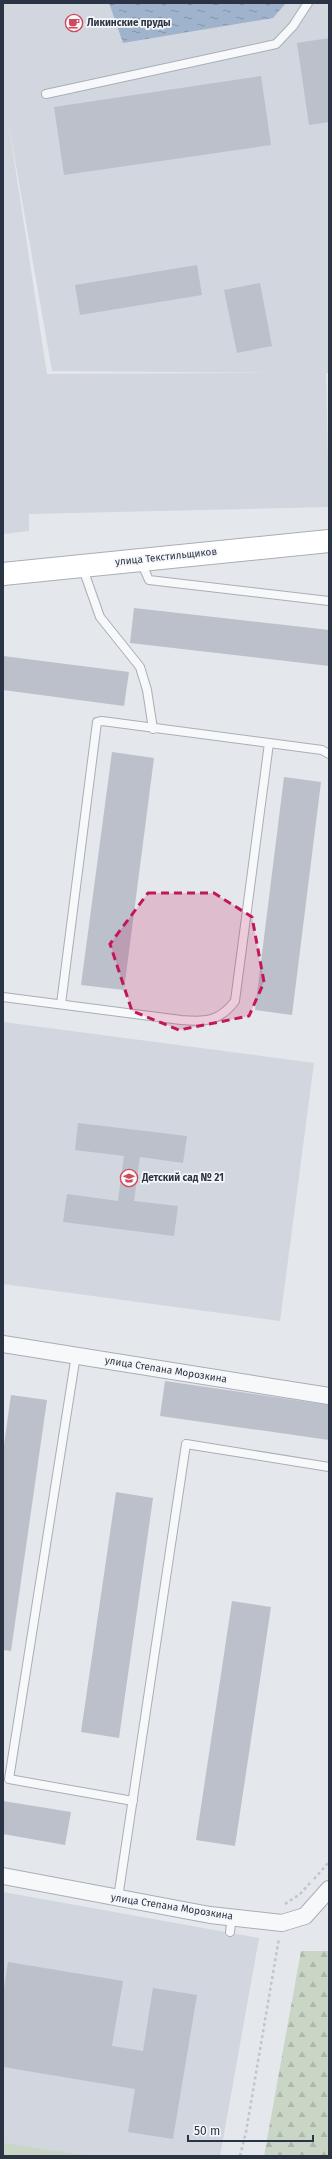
<svg xmlns="http://www.w3.org/2000/svg" width="332" height="2159" font-family="'Fira Sans',sans-serif">
<style>
.built{fill:#d2d6de;fill-rule:evenodd}
.forest{fill:url(#forest-firs)}
.pitch{fill:#c9d6c5}
.water{fill:url(#water-ripples)}
.building{fill:#bbc0ca}
.lines{fill:none;stroke-linecap:round;stroke-linejoin:round}
.lane-casing{stroke:#a9aeb7;stroke-width:10}
.street-casing{stroke:#a9aeb7;stroke-width:18}
.secondary-casing{stroke:#a9aeb7;stroke-width:24}
.path{stroke:#c2c5cb;stroke-width:2.5;stroke-dasharray:3 3;stroke-linecap:butt}
.lane{stroke:#f7f8fa;stroke-width:8}
.street{stroke:#f7f8fa;stroke-width:16}
.secondary{stroke:#fff;stroke-width:22}
.marked{fill:#c2185b;fill-opacity:0.2;stroke:#c2185b;stroke-width:3;stroke-dasharray:8 5;stroke-linejoin:round}
.labels{text-anchor:middle;dominant-baseline:central;stroke-width:3.5;stroke-linejoin:round;paint-order:stroke}
.poi-label{font-size:10px;font-weight:bold;fill:#2b3445;stroke:#f4f6f9;text-anchor:start}
.street-label{font-size:10px;fill:#2b3445;stroke:#f4f6f9}
</style>
<defs>
<pattern id="forest-firs" width="22" height="20" patternUnits="userSpaceOnUse"><rect width="22" height="20" fill="#c9d6c5"/><path d="M5 1l3.5 6h-7zM16 11l3.5 6h-7z" fill="#adb8ab"/></pattern>
<pattern id="water-ripples" width="26" height="14" patternUnits="userSpaceOnUse"><rect width="26" height="14" fill="#9fb4cc"/><path d="M2 4q2-2 4 0t4 0M15 11q2-2 4 0t4 0" fill="none" stroke="#8293a7"/></pattern>
</defs>
<rect width="100%" height="100%" fill="#e4e7ec"/>
<path class="built" d="M3 3H329V373H326L329 507 29 514V531L3 534ZM8 120 52 371 283 373 47 374Z
M3 1022 314 1063 280 1321 3 1284Z
M3 1892 259 1938 220 2156H3Z"/>
<path class="forest" d="M301 1951H329V2156H264Z"/>
<path class="pitch" d="M3 2143 92 2156H3Z"/>
<path class="water" d="M109 3H286L273 18 123 43Z"/>
<path class="building" d="M329 38V122L309 125 297 43Z
M261 76 271 145 64 175 54 107Z
M197 265 202 295 80 315 75 285Z
M260 283 272 346 237 353 224 290Z
M134 608 329 630V666L130 643Z
M3 656 129 672 124 706 3 690Z
M112 752 154 758 124 990 81 985Z
M284 777 321 782 292 1015 255 1010Z
M78 1123 187 1136 183 1163 140 1157 134 1201 178 1206 174 1236 63 1222 67 1194 118 1201 124 1156 75 1150Z
M165 1381 329 1405V1440L160 1416Z
M11 1395 47 1400 11 1651 3 1650V1452Z
M116 1492 153 1498 119 1738 81 1732Z
M232 1601 271 1607 235 1846 196 1840Z
M3 1801 71 1812 65 1845 3 1834Z
M8 1962 123 1981 112 2046 143 2051 153 1988 197 1995 173 2139 128 2132 135 2089 3 2067V1995Z"/>
<g class="lines">
<defs>
<path id="lane" d="M46 94 276 44 293 26 308 3
M141 562 149 580 329 601
M82 566 100 617 140 667 147 690 153 729
M269 743 322 750 329 754
M3 997 181 1020C205 1022 219 1022 235 1001L269 743 102 721 97 722 61 1004
M76 1355 9 1779 133 1801
M118 1898 186 1444 329 1467
M230 1932 232 1917"/>
<path id="street" d="M3 1344 329 1396
M3 1876 210 1915 282 1923 305 1916 329 1889"/>
<path id="secondary" d="M3 574 329 541"/>
</defs>
<use href="#lane" class="lane-casing"/>
<use href="#street" class="street-casing"/>
<use href="#secondary" class="secondary-casing"/>
<path class="path" d="M314 1879 329 1862
M285 1904 300 1894 310 1883
M240 2156 246 2132 279 1938"/>
<use href="#lane" class="lane"/>
<use href="#street" class="street"/>
<use href="#secondary" class="secondary"/>
</g>
<path class="marked" d="M148 893H214L252 917 264 982 249 1016 179 1030 132 1011 110 944Z"/>
<defs>
<symbol id="cafe-ring" viewBox="-11 -11 22 22"><circle r="9.5" fill="#f4f6f9" stroke="#d1495b" stroke-width="1.5"/><path d="M-5.5-4.5H6V0H3Q3 3.5 0 3.5H-2.5Q-5.5 3.5-5.5 0ZM3-3.2v2h1.7v-2ZM-6 4.5H4V6H-6Z" fill="#d1495b"/></symbol>
<symbol id="school-ring" viewBox="-11 -11 22 22"><circle r="9.5" fill="#f4f6f9" stroke="#d1495b" stroke-width="1.5"/><path d="M0-5L7-2L0 1L-7-2ZM-4 1L0 2.5L4 1V4Q0 6-4 4Z" fill="#d1495b"/></symbol>
</defs>
<g fill-rule="evenodd">
<use href="#cafe-ring" x="64" y="13" width="20" height="20"/>
<use href="#school-ring" x="119" y="1168" width="20" height="20"/>
</g>
<g class="labels">
<g class="poi-label">
<text x="87" y="23">Ликинские пруды</text>
<text x="142" y="1178">Детский сад № 21</text>
</g>
<g class="street-label">
<text transform="translate(166 557) rotate(-6)">улица Текстильщиков</text>
<text transform="translate(166 1370) rotate(9)">улица Степана Морозкина</text>
<text transform="translate(172 1907) rotate(9)">улица Степана Морозкина</text>
</g>
</g>
<rect width="332" height="2159" fill="none" stroke="#2b3445" stroke-width="8"/>
<path d="M188 2135v6h125v-6" fill="none" stroke="#2b3445" stroke-width="2"/>
<text x="194" y="2135" font-size="12" fill="#2b3445" stroke="#f4f6f9" stroke-width="3" paint-order="stroke">50 m</text>
</svg>
